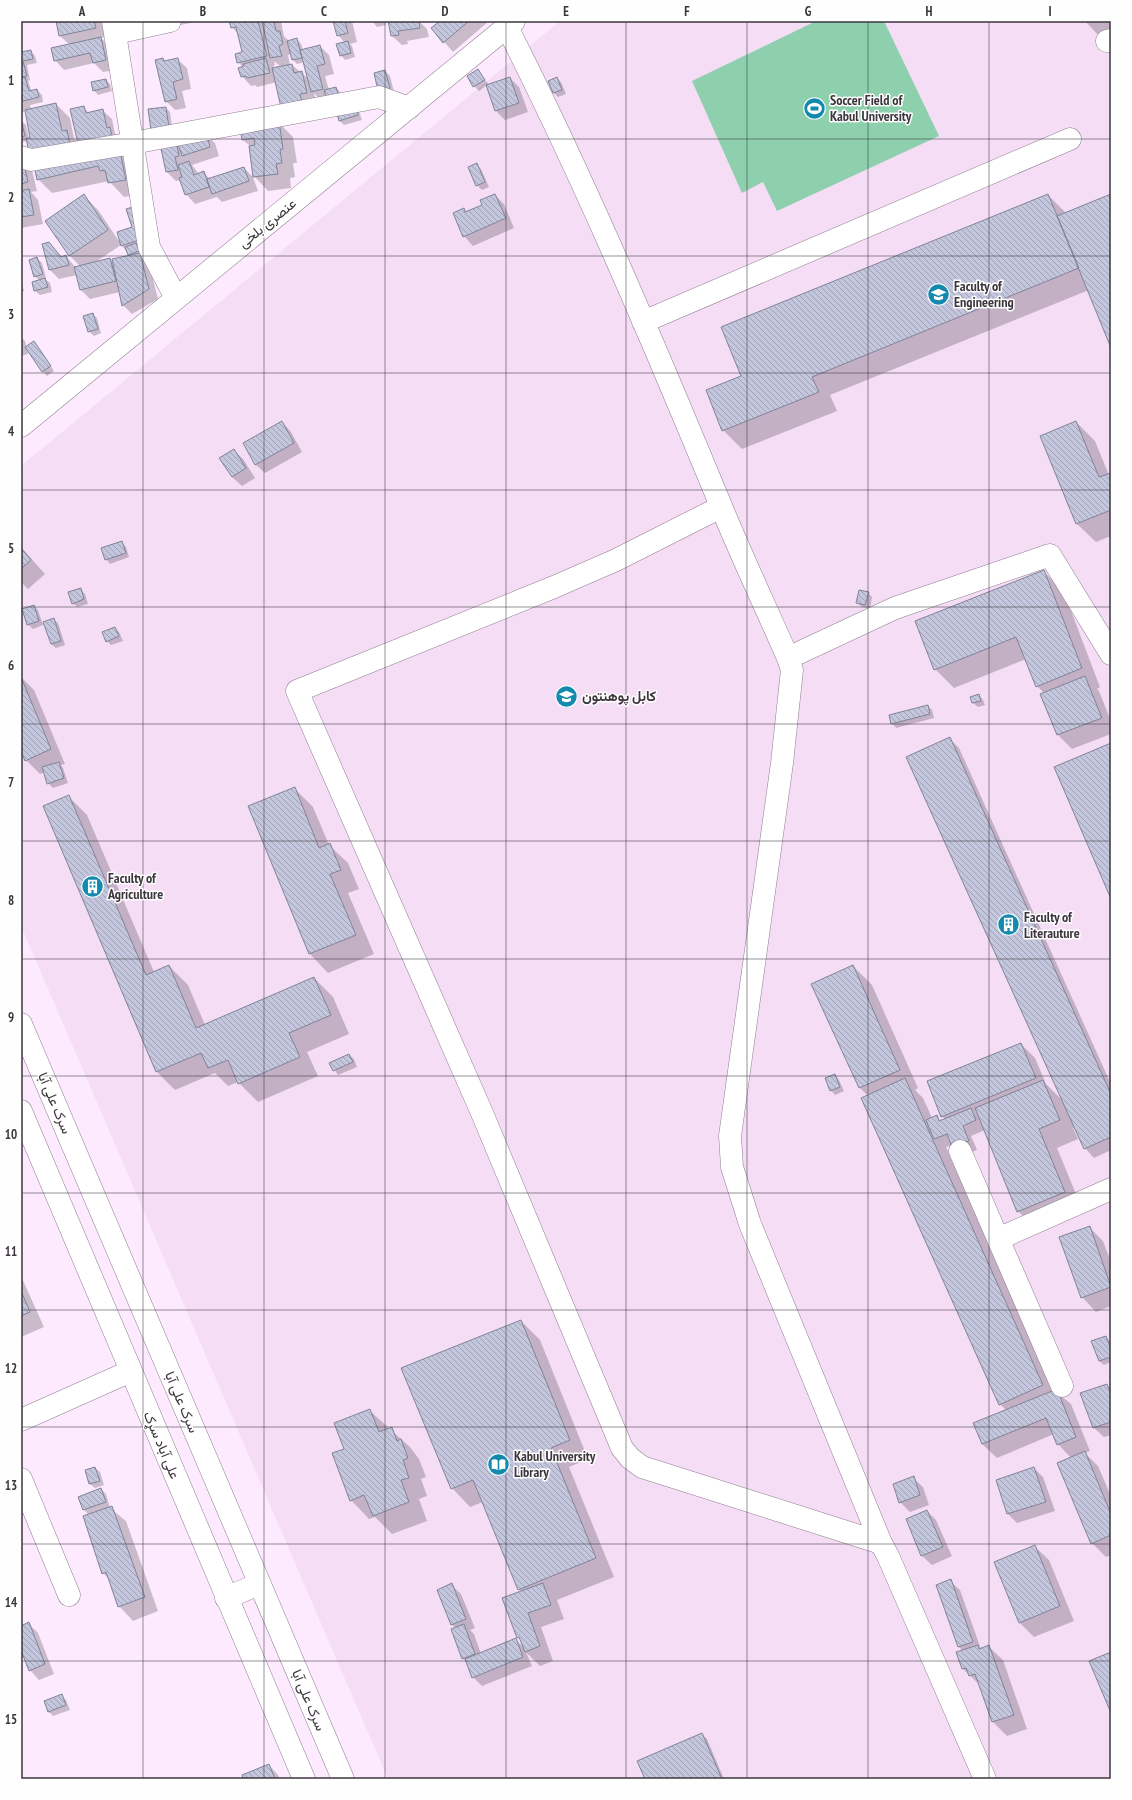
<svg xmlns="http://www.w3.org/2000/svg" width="1132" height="1800" font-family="'PT Sans Narrow',Vazirmatn,sans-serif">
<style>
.built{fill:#f5ddf6}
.green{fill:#8ed0ad}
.shadow{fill:#0003;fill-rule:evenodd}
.building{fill:url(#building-back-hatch);stroke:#818398}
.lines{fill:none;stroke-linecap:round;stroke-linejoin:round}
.minor-casing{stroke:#8e7e8f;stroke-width:23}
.minor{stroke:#fff;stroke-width:22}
.grid{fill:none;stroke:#3d363e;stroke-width:1;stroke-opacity:0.55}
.labels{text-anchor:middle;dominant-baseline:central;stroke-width:3;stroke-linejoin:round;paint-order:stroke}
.poi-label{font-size:14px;font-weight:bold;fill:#3d363e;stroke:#fefefe;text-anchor:start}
.street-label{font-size:14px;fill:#3d363e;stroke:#fefefe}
.neatline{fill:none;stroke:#3d363e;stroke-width:1.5}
.grid-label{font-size:13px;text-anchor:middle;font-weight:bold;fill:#3d363e}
</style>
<defs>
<pattern id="building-back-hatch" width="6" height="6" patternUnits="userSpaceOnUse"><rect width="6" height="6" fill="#c4c6dd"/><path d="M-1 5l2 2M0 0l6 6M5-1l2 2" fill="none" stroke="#a0a2b5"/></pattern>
</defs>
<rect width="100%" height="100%" fill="#fdeafe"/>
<path class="built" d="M560 21H1111V1779H388L21 926V466Z"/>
<path class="green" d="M816 21H884L939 136 777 211 763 182 742 193 692 81Z"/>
<path class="shadow" d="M57 21H101L105 37 101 38 110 47 115 70 103 72 94 63 64 70 55 60 70 45 60 36Z
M137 21H195V22L147 32Z
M230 21H281L284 36 289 41 297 39 301 44 303 50 320 46 329 55 334 74 325 76 329 90 336 88 340 92 343 101H321L314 93 316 102 312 116 277 82 257 87 255 85 251 86 242 76 243 67 238 62 243 53 239 35 232 27ZM291 54 293 60 297 64 305 62 309 79 292 65H290L288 55ZM274 61 281 67 275 68 273 66 275 65Z
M334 21H352L357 42 350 44 352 46 355 57 345 60 341 55 345 43 338 35Z
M372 21H385L386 25 377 27Z
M389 21H419L427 29 429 37 407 41 408 44 402 45 392 36Z
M441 21H489L453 52 433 29Z
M1085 21H1111V33L1101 38Z
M31 51 35 56 37 63 27 65 30 80 28 81 32 92 37 90 42 95 43 102 30 105 31 109 56 104 70 118 74 138 79 143 83 107 89 113 102 110 112 119 115 134 119 138 133 163 140 194 124 197 109 181 52 193 38 179 28 141 21 142V120L26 125 29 139 32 138 26 111 21 113V53Z
M163 59 166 62 177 59 187 68 191 89 182 91 186 108 175 110 166 101Z
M478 70 489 85 510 78 519 87 528 112 505 120 496 111 487 85 479 91 474 86Z
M385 71 390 76 394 92 384 95Z
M557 78 561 82 566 94 558 97 554 93 549 81Z
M106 80 110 84 112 91 98 95 94 90Z
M166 108 170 112 173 132 150 110Z
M359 111 362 120 344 125 340 121 337 112Z
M279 123 293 137 297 163H293L295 177 290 178 291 188 268 191 254 176 250 146 243 140Z
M205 134 215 143 219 156 192 165 199 174 204 173 210 179 244 168 253 177 258 191 222 202 217 197 195 204 186 194 181 180 176 181 167 172 161 144Z
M21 161 32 170 37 191 31 192 38 200 43 224 21 228Z
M477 165 481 169 489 187 482 190 477 185Z
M495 195 504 204 514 228 473 246 464 236V209L467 212 483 205Z
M1048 195 1066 213 1111 195V345L1089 290 830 395 837 411 742 449 723 430Z
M84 196 98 210 121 244 133 228 149 264 158 299 132 314 123 305 120 292 90 299 81 290 77 275 59 279 50 270 43 245 49 243 62 257 66 256 76 268 81 267 70 256 47 221ZM121 245 131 256 114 264 110 259 94 263Z
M37 258 42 263 46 278 45 279 50 283 52 292 40 295 35 291 33 282 39 280 35 276Z
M21 280 24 291 21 292Z
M92 314 97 318 101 333 94 336 89 331Z
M21 337 25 341 28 354 21 356Z
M38 347 54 371 47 376 43 372Z
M282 422 291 432 302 452 265 473 255 464Z
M1076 422 1095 441 1109 475 1111 474V536L1096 542 1077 524 1042 436Z
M234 450 243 459 255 478 242 486 232 477Z
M122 543 126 547 129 557 110 564 106 559Z
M21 547 45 574 28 589 21 582Z
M1044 572 1063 590 1100 687 1097 689 1099 691 1111 721V734L1072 749 1058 735 1042 694 1044 693 1037 686 1026 659 954 688 935 669Z
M80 589 85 594 88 604 77 607 73 603Z
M868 593 872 597 870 609 862 607 857 603Z
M34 606 38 610 43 625 33 629 28 624Z
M53 619 58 623 65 645 56 648 51 644Z
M115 628 119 632 123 641 111 645 107 641Z
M21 677 34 690 65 764 61 765 63 768 68 783 53 788 48 783 45 772 40 774 26 760 21 749Z
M979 695 983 700 985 705 978 707 973 703 972 697Z
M928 706 932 710 934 718 896 728 892 723Z
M950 739 959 748 1111 1084V1150L1094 1158 1085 1148 1075 1127 1073 1128 1078 1139 1057 1148 1083 1211 1037 1230 1018 1211 985 1130 971 1136 977 1150 962 1156 952 1145 946 1147 1055 1391 1071 1404 1090 1451 1085 1453 1098 1466 1111 1496V1555L1106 1557 1092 1543 1071 1458 1058 1444 1054 1434 997 1458 982 1444 1007 1411 1000 1404 868 1096 860 1088 853 966 872 985 918 1088 915 1090 923 1098 932 1118 937 1117 941 1121 945 1119 942 1116 1021 1044 1035 1058 1046 1084 1063 1101Z
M294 788 313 807 329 845 348 863 359 889 348 893 374 954 328 973 310 954 249 807Z
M68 796 87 815 154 972 169 966 188 985 205 1025 314 978 333 997 349 1034 307 1052 318 1076 258 1102 238 1082 228 1086 215 1073 175 1090 157 1072Z
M349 1055 354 1059 357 1067 338 1075 330 1063Z
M835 1075 839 1080 844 1091 835 1095 831 1090Z
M1089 1227 1103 1241 1111 1262V1306L1096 1312 1082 1297Z
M21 1276 44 1327 21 1337Z
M521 1321 540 1340 588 1459 569 1467 614 1577 557 1600 564 1619 541 1627 553 1661 540 1666 526 1652 532 1666 482 1686 473 1677 467 1662 463 1658 456 1628 452 1625 451 1585 461 1594 475 1628 470 1630 474 1634 481 1654 516 1640 525 1649 522 1642 518 1637 522 1592 519 1589 483 1502 470 1507 452 1488Z
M1106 1337 1111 1343V1362L1104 1365 1099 1361Z
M1107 1385 1111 1389V1435L1104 1437 1094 1428 1082 1394Z
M369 1410 410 1447 419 1459 426 1477 421 1479 427 1496 419 1499 427 1521 392 1534 375 1517 369 1519 351 1500 345 1449Z
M95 1468 100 1472 104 1485 95 1488 90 1484 86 1471Z
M1034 1468 1043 1477 1055 1511 1017 1523 1008 1514 997 1480Z
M913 1478 923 1487 929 1505 910 1512 900 1502Z
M101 1489 106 1494 110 1508 126 1521 158 1611 133 1621 119 1606 110 1580 103 1573 89 1515 84 1510 79 1497Z
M927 1511 936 1520 952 1556 932 1565 922 1556 907 1520Z
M1034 1546 1049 1560 1074 1621 1034 1637 1020 1623 995 1562Z
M950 1581 960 1590 981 1649 988 1646 1003 1660 1027 1729 1007 1736 993 1722 980 1685 963 1669V1651L959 1647 937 1586Z
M29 1624 38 1633 54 1674 39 1680 30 1670 21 1647V1627Z
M61 1695 66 1700 70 1710 53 1716 49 1712Z
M702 1734 707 1739 724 1779H646Z
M269 1765 278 1775 280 1779H244Z"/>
<path class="building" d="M56 21H94L96 28 59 36Z
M229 21H258L267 56 237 63 235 54 242 52 236 27 231 28Z
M262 21H274L276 31H280L283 44 279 46 282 56 270 58Z
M333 21H345L348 33 337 36Z
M388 21H419L420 28 398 31 399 35 391 36Z
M440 21H469L443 43 431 28Z
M101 37 106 60 93 63 90 53 54 61 51 48Z
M297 38 302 58 292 60 287 41Z
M348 41 351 53 340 56 336 44Z
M320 45 325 64 317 66 323 89 311 92 300 50Z
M31 50 33 59 23 61 27 76 21 77V52Z
M163 58 164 61 178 58 183 79 173 82 177 99 165 102 155 60Z
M266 58 270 73 247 78 246 76 241 77 238 68 244 66 243 64Z
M292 64 294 73 302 71 307 93 300 94 303 107 282 112 272 68Z
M478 69 485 80 473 87 467 76Z
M385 70 390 88 378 91 374 73Z
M25 77 29 91 37 89 39 97 23 101 21 92V78Z
M510 77 519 103 495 111 486 85Z
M557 77 562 90 553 93 548 81Z
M106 79 108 87 93 91 91 82Z
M336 87 339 96 327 100 324 90Z
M56 103 62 131 67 130 71 150 30 156 26 138H30L25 110Z
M355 105 358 115 339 121 336 111Z
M84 106 86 113 103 109 107 128 110 127 113 140 79 148 70 109Z
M166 107 169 128 151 130 148 109Z
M21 119 25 136 21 137Z
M279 121 283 149 280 150 282 163 276 164 278 174 253 177 249 146 255 145 254 138 242 140 240 127Z
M206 132 210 147 182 156 177 141Z
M176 140 179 156 175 157 178 170 166 172 160 144Z
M119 147 126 180 108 183 105 170 100 171 98 166 37 180 34 166Z
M21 160H23L28 182 21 184Z
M189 161 194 175 204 171 209 187 185 195 179 178 182 177 178 165Z
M477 163 485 182 476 186 468 167Z
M244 167 249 181 212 194 207 179Z
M29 189 34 215 21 217V191Z
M84 194 108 230 69 256 45 221Z
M495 194 506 218 463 237 453 213 464 208 465 212 482 205 480 200Z
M1048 194 1079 268 812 377 819 392 722 431 706 390 741 376 721 327Z
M1111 194V348L1057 216Z
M136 206 145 238 121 246 117 232 132 227 126 209Z
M49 242 61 257 66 255 69 265 49 270 42 244Z
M136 243 139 251 128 255 125 247Z
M140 253 149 289 122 306 112 259Z
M37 257 43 274 34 277 29 260Z
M110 258 116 281 80 290 74 267Z
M45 278 48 287 34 291 32 282Z
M93 313 98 329 88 332 83 316Z
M34 341 51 366 42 372 25 347Z
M282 421 294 443 255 465 243 443Z
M1076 421 1099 477 1111 473V510L1076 524 1040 436Z
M234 449 246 468 232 477 219 458Z
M122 541 126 553 105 560 101 548Z
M21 548 31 560 21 569Z
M1044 570 1082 668 1036 687 1016 637 934 670 915 621Z
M81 588 84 599 72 604 68 592Z
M859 590 869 592 865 605 856 603Z
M34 605 39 621 27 625 22 609Z
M54 618 61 641 51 644 43 622Z
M115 627 119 636 106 642 102 632Z
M1085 676 1102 718 1057 735 1040 694Z
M21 677 51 749 25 761 21 751Z
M979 694 981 701 972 703 970 697Z
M928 705 930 714 891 724 889 715Z
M950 737 1111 1094V1137L1084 1149 906 757Z
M1111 743V899L1054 767Z
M59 762 64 778 47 784 42 767Z
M295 787 319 848 330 843 341 870 330 874 356 935 309 954 248 806Z
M69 795 146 975 169 965 196 1028 314 977 331 1015 289 1033 300 1057 238 1084 228 1060 208 1068 201 1053 156 1072 43 806Z
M853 965 900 1070 859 1088 811 984Z
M1021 1043 1036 1078 941 1117 927 1081Z
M349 1054 353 1062 333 1071 329 1063Z
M835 1074 840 1087 830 1091 825 1078Z
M905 1078 1043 1385 999 1405 861 1098Z
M1043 1080 1060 1120 1039 1129 1065 1192 1017 1212 975 1108Z
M971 1108 976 1120 963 1126 969 1141 952 1147 947 1134 934 1139 926 1120 937 1115 939 1121Z
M1090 1226 1111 1287 1081 1298 1059 1237Z
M21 1291 30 1312 21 1316Z
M521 1320 570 1440 551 1448 596 1558 518 1590 473 1480 451 1489 401 1368Z
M1106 1336 1111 1349V1357L1099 1361 1091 1341Z
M1107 1384 1111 1394V1422L1093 1428 1080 1393Z
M1057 1389 1076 1437 1057 1445 1046 1418 982 1444 973 1423Z
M370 1409 379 1432 392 1427 397 1441 401 1439 408 1458 403 1460 409 1478 401 1480 409 1502 373 1516 364 1495 350 1501 332 1453 344 1449 334 1423Z
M1085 1451 1111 1514V1535L1091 1544 1057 1463Z
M95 1467 100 1481 89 1484 85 1470Z
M1034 1467 1046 1502 1007 1514 996 1480Z
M914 1476 920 1495 899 1503 893 1484Z
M101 1488 106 1502 83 1510 78 1497Z
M112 1506 145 1597 118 1607 106 1572 102 1574 83 1516Z
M927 1510 943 1547 921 1556 906 1519Z
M1035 1545 1060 1606 1019 1623 994 1562Z
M951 1579 973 1642 958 1647 936 1585Z
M452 1583 466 1619 451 1625 437 1590Z
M543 1583 551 1605 528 1613 540 1646 525 1652 519 1637 517 1638 502 1598Z
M29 1622 45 1664 29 1671 21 1650V1626Z
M464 1624 475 1654 462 1659 451 1629Z
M516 1638 523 1657 472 1678 465 1659Z
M978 1645 979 1649 989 1645 1014 1715 992 1722 975 1674 969 1676 966 1668 962 1669 956 1652Z
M1111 1652V1713L1089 1661Z
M62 1694 66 1705 48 1712 44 1701Z
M702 1733 722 1779H645L637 1761Z
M269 1764 275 1779H243L242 1775Z"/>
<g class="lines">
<defs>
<path id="minor" d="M113 21 149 247 176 298
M507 27C586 183 654 344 721 506 742 557 766 608 788 658L792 670 782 763 730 1136 732 1167 750 1224 881 1543 888 1556 985 1779
M116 33 170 21
M1107 41 1111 40
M21 157 31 160 133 143 379 97 409 108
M643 322 1070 139
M21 426 514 21
M721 507 616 560 554 587 297 691 482 1113 622 1448 630 1458 642 1467 881 1543
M788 658 895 608 1050 555 1111 654
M21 1024 343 1779
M21 1111 304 1779
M960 1151 1062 1386
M998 1239 1111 1189
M21 1420 131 1371
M21 1479 69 1595
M226 1598 259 1584"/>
</defs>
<use href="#minor" class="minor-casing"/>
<use href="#minor" class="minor"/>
</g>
<path class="grid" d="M143 21V1779M264 21V1779M385 21V1779M506 21V1779M626 21V1779M747 21V1779M868 21V1779M989 21V1779M21 139H1111M21 256H1111M21 373H1111M21 490H1111M21 607H1111M21 724H1111M21 841H1111M21 959H1111M21 1076H1111M21 1193H1111M21 1310H1111M21 1427H1111M21 1544H1111M21 1661H1111"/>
<defs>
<symbol id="stadium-disc" viewBox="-11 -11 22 22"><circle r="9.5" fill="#138aad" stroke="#fefefe"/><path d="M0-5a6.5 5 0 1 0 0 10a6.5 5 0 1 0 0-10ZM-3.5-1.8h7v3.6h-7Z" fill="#fff"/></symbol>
<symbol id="university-disc" viewBox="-11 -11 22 22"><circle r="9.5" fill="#138aad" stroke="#fefefe"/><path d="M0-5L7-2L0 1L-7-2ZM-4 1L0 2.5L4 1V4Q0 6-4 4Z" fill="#fff"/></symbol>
<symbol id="building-disc" viewBox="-11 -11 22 22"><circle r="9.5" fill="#138aad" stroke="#fefefe"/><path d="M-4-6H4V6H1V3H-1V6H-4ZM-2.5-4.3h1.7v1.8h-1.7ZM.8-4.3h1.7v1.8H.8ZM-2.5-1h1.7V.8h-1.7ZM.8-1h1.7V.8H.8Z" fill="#fff"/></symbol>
<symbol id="library-disc" viewBox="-11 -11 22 22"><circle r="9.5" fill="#138aad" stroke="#fefefe"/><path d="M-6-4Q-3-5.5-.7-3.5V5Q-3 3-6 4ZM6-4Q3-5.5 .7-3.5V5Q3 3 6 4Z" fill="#fff"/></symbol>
</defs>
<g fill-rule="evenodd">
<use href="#stadium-disc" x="802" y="96" width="25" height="25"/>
<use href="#university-disc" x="926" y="282" width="25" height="25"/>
<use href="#university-disc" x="554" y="684" width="25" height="25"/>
<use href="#building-disc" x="80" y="874" width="25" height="25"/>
<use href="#building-disc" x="996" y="912" width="25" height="25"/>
<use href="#library-disc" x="486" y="1452" width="25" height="25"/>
</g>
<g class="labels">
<g class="poi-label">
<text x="830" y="100">Soccer Field of<tspan x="830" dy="16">Kabul University</tspan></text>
<text x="954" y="286">Faculty of<tspan x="954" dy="16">Engineering</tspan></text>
<text x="582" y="696">کابل پوهنتون</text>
<text x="108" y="878">Faculty of<tspan x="108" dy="16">Agriculture</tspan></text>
<text x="1024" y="917">Faculty of<tspan x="1024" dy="16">Literauture</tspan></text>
<text x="514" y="1456">Kabul University<tspan x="514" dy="16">Library</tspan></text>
</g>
<g class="street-label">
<text transform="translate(267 223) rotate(-39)">عنصری بلخی</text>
<text transform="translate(55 1103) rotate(67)">سرک علی آبا</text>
<text transform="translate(182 1402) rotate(67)">سرک علی آبا</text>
<text transform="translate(162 1445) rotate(67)">علی آباد سړک</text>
<text transform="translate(309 1700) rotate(67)">سرک علی آبا</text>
</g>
</g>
<rect width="1132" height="1800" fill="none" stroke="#fefefe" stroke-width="44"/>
<rect x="22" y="22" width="1088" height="1756" class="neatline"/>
<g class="grid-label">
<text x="82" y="16">A</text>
<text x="203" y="16">B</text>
<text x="324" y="16">C</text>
<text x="445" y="16">D</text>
<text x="566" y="16">E</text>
<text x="687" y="16">F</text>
<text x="808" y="16">G</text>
<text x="929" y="16">H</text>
<text x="1050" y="16">I</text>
<text x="11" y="85">1</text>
<text x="11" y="202">2</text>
<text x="11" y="319">3</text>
<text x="11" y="436">4</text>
<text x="11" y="553">5</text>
<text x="11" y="670">6</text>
<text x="11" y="787">7</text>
<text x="11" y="905">8</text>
<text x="11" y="1022">9</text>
<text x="11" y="1139">10</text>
<text x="11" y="1256">11</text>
<text x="11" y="1373">12</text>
<text x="11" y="1490">13</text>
<text x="11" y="1607">14</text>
<text x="11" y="1724">15</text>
</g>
</svg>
